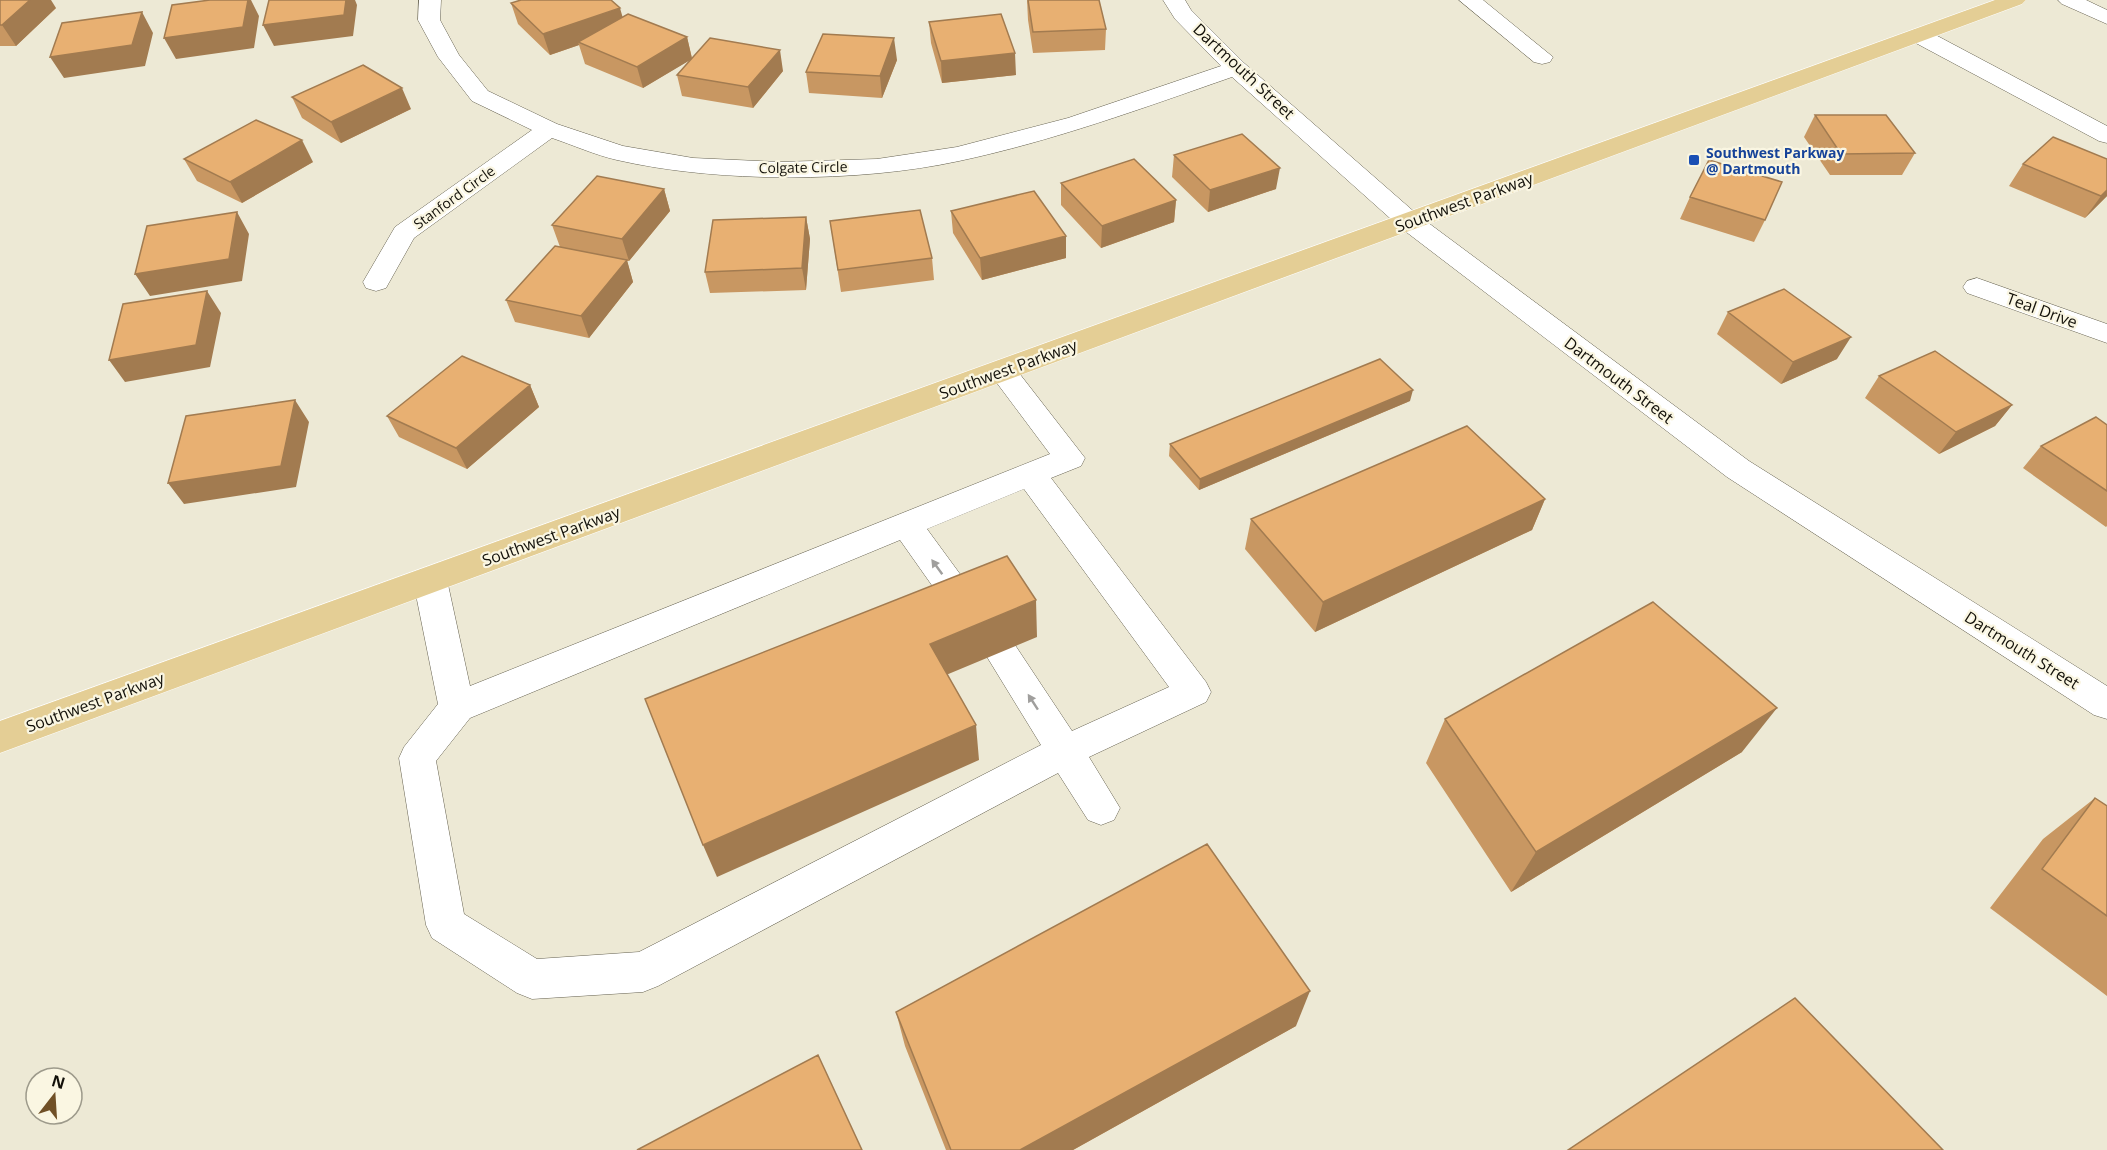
<svg xmlns="http://www.w3.org/2000/svg" width="2107" height="1150" font-family="'Open Sans',sans-serif">
<style>
.lines{fill:none;stroke-linecap:round;stroke-linejoin:round}
.minor-casing{stroke:#666251;stroke-width:1}
.major-casing{stroke:#fff;stroke-width:1}
.minor{fill:#fff;fill-rule:evenodd}
.major{fill:#e4ce95;fill-rule:evenodd}
.wall{fill:#c89762}
.shaded-wall{fill:#a27b50}
.building{fill:#e8b072;stroke:#a27b50;stroke-width:1.5}
.oneway{fill:#a09f9d}
.transit-dot{fill:#1a4fb4;stroke:#faf6e2;stroke-width:2}
.labels{text-anchor:middle;dominant-baseline:central;stroke-width:4.5;stroke-linejoin:round;paint-order:stroke}
.far-transit-label{font-size:14px;font-weight:bold;fill:#164399;stroke:#faf6e2;text-anchor:start}
.far-street-label{font-size:14px;fill:#121009;stroke:#faf6e2}
.street-label{font-size:16px;fill:#121009;stroke:#faf6e2}
</style>
<rect width="100%" height="100%" fill="#ede9d5"/>
<g class="lines">
<defs>
<path id="minor" d="M419 0H441L440 20 459 55 488 91 557 124 623 146 693 158 780 162 877 159 957 147 1068 118 1221 66 1175 19 1163 0H1185L1191 10 1244 63 1419 216 1749 461 2107 686V719L2094 715 1727 477 1401 228 1232 77C1143 108 1053 141 959 161 858 183 717 183 617 160 595 155 573 145 552 138L414 238 386 288 376 291 366 288 363 282 395 227 532 130 472 101 438 57 418 20Z
M1459 0H1483L1553 57 1550 62 1542 64 1534 62Z
M2058 0H2086L2107 10V24L2062 4Z
M1920 29 1928 31 2107 126V143L2099 141 1912 41 1909 36 1912 31Z
M1977 278 2107 324V343L1967 293 1963 287 1967 281Z
M1002 361 1012 364 1085 458 1081 466 1051 478 1206 682 1211 692 1206 702 1089 757 1120 808 1114 820 1101 825 1088 820 1058 773 658 986 643 992 532 999 517 993 432 938 426 925 399 758 404 747 438 704 413 580 418 571 430 567 442 571 447 580 470 686 1050 454 988 371 992 364ZM1024 489 1169 687 1072 731 1013 642 1001 638 989 642 984 652 1041 745 639 952 537 959 464 914 436 761 470 718 900 540 955 618 967 622 979 618 984 609 979 600 927 529Z"/>
<path id="major" d="M1995 0H2026L2022 4 0 753V721Z"/>
</defs>
<use href="#minor" class="minor-casing"/>
<use href="#major" class="major-casing"/>
<use href="#minor" class="minor"/>
<use href="#major" class="major"/>
</g>
<path class="wall" d="M0 0 56 8 16 46H0Z
M1027 0 1106 29 1105 50 1033 53 1028 20Z
M511 3 623 17 687 37 692 58 783 71 753 108 682 96 677 75 691 59 643 88 585 64 579 45 550 55 518 24Z
M929 22 1016 75 942 83 931 43Z
M897 60 882 98 809 93 806 72Z
M292 97 411 109 341 143 302 118Z
M1815 115 1915 153 1902 175H1830L1804 137Z
M1174 155 1276 189 1208 212 1172 177Z
M184 159 313 162 242 203 197 181Z
M2107 159V196L2085 218 2009 186 2023 164Z
M1061 183 1176 200 1174 222 1101 248 1061 205Z
M664 189 670 211 629 261H627L633 282 589 338 515 322 506 300 560 247 552 225Z
M1690 197 1765 220 1754 242 1680 219Z
M951 211 1066 258 982 280 953 233Z
M806 217 810 239 806 290 710 293 705 272Z
M830 221 932 258 934 280 841 292Z
M1728 312 1837 359 1781 384 1717 334Z
M1879 376 2012 405 1995 426 1939 454 1865 398Z
M530 385 539 407 467 469 399 437 387 416Z
M1410 401 1199 490 1169 456 1170 444Z
M2107 425V526L2106 527 2023 468 2041 446Z
M1545 499 1532 530 1315 632 1245 549 1251 519Z
M1445 719 1742 752 1511 892 1426 763Z
M2095 798 2107 806V996L1990 908 2043 839Z
M896 1012 1296 1026 1073 1150H946L905 1046Z"/>
<path class="shaded-wall" d="M30 0H51L56 8 16 46 2 25Z
M248 0H251L259 16 254 48 176 59 164 38Z
M346 0H355L357 5 353 36 274 46 263 25Z
M620 8 626 29 578 42 579 45 550 55 543 34Z
M142 12 153 33 145 66 64 78 50 57Z
M687 37 692 59 643 88 637 67Z
M894 38 897 60 882 98 880 76Z
M780 50 783 71 753 108 748 87Z
M1015 53 1016 75 942 83 941 61Z
M402 88 411 109 341 143 331 122Z
M302 140 313 162 242 203 230 182Z
M1280 168 1276 189 1208 212 1210 190Z
M664 189 670 211 629 261 622 239Z
M2107 190V196L2085 218 2101 196Z
M1176 200 1174 222 1101 248 1102 226Z
M237 212 249 234 242 281 150 296 135 274Z
M806 217 810 239 806 290 802 268Z
M1066 236V258L982 280 980 258Z
M627 260 633 282 589 338 581 316Z
M207 291 221 313 210 367 125 382 109 360Z
M1851 337 1837 359 1781 384 1793 362Z
M530 385 539 407 467 469 456 448Z
M1413 390 1410 401 1199 490 1200 479Z
M295 400 309 422 296 487 184 504 168 483Z
M2012 405 1995 426 1939 454 1956 432Z
M1545 499 1532 530 1315 632 1323 602Z
M1036 600 1037 637 934 680 930 644Z
M1777 708 1742 752 1511 892 1536 852Z
M976 725 979 760 717 877 703 845Z
M1310 991 1296 1026 1073 1150H1020Z"/>
<path class="building" d="M0 0H30L2 25H0Z
M210 0H248L243 27 164 38 172 5Z
M269 0H346L344 15 263 25Z
M521 0H611L620 8 543 34 511 3Z
M1028 0H1099L1106 29 1033 32Z
M142 12 132 45 50 57 62 23Z
M628 14 687 37 637 67 578 42Z
M1001 14 1015 53 941 61 929 22Z
M823 34 894 38 880 76 806 72Z
M710 38 780 50 748 87 677 75Z
M363 65 402 88 331 122 292 97Z
M1815 115H1886L1915 153 1841 154Z
M256 120 302 140 230 182 184 159Z
M1242 134 1280 168 1210 190 1174 155Z
M2053 137 2107 159V190L2101 196 2023 164Z
M1134 159 1176 200 1102 226 1061 183Z
M1709 160 1782 182 1765 220 1690 197Z
M597 176 664 189 622 239 552 225Z
M1034 191 1066 236 980 258 951 211Z
M920 210 932 258 838 270 830 221Z
M237 212 229 259 135 274 147 226Z
M806 217 802 268 705 272 713 220Z
M555 246 627 260 581 316 506 300Z
M1784 289 1851 337 1793 362 1728 312Z
M207 291 196 345 109 360 123 304Z
M1935 351 2012 405 1956 432 1879 376Z
M462 356 530 385 456 448 387 416Z
M1380 359 1413 390 1200 479 1170 444Z
M295 400 281 466 168 483 186 416Z
M2096 417 2107 425V491L2041 446Z
M1467 426 1545 499 1323 602 1251 519Z
M1007 556 1036 600 930 644 976 725 703 845 645 699Z
M1653 602 1777 708 1536 852 1445 719Z
M2095 798 2107 806V916L2042 869Z
M1207 844 1310 991 1020 1150H951L896 1012Z
M1795 998 1943 1150H1568Z
M818 1055 862 1150H637Z"/>
<defs><path id="oneway-solid" d="M-6-.8H1V-3.2L6.5 0L1 3.2V.8H-6Z" transform="scale(1.5)"/></defs>
<g class="oneway">
<use href="#oneway-solid" transform="translate(937 567) rotate(-126)"/>
<use href="#oneway-solid" transform="translate(1033 702) rotate(-123)"/>
</g>
<rect class="transit-dot" x="1688" y="154" width="12" height="12" rx="3"/>
<g class="labels">
<g class="far-transit-label">
<text x="1706" y="152">Southwest Parkway<tspan x="1706" dy="16">@ Dartmouth</tspan></text>
</g>
<g class="far-street-label">
<text transform="translate(803 167) rotate(-1)">Colgate Circle</text>
<text transform="translate(454 197) rotate(-36)">Stanford Circle</text>
</g>
<g class="street-label">
<text transform="translate(1244 71) rotate(43)">Dartmouth Street</text>
<text transform="translate(1464 202) rotate(-20)">Southwest Parkway</text>
<text transform="translate(2042 310) rotate(20)">Teal Drive</text>
<text transform="translate(1008 369) rotate(-20)">Southwest Parkway</text>
<text transform="translate(1619 380) rotate(37)">Dartmouth Street</text>
<text transform="translate(551 536) rotate(-20)">Southwest Parkway</text>
<text transform="translate(2022 650) rotate(32)">Dartmouth Street</text>
<text transform="translate(95 702) rotate(-20)">Southwest Parkway</text>
</g>
</g>
<g transform="translate(54 1096) rotate(17)"><circle r="28" fill="#faf6e2" stroke="#9d9a8b" stroke-width="1.5"/>
<path d="M0-4.5L10 22L0 15L-10 22Z" fill="#705026"/>
<text y="-9" font-size="16" font-weight="bold" text-anchor="middle" fill="#121009">N</text>
</g>
</svg>
